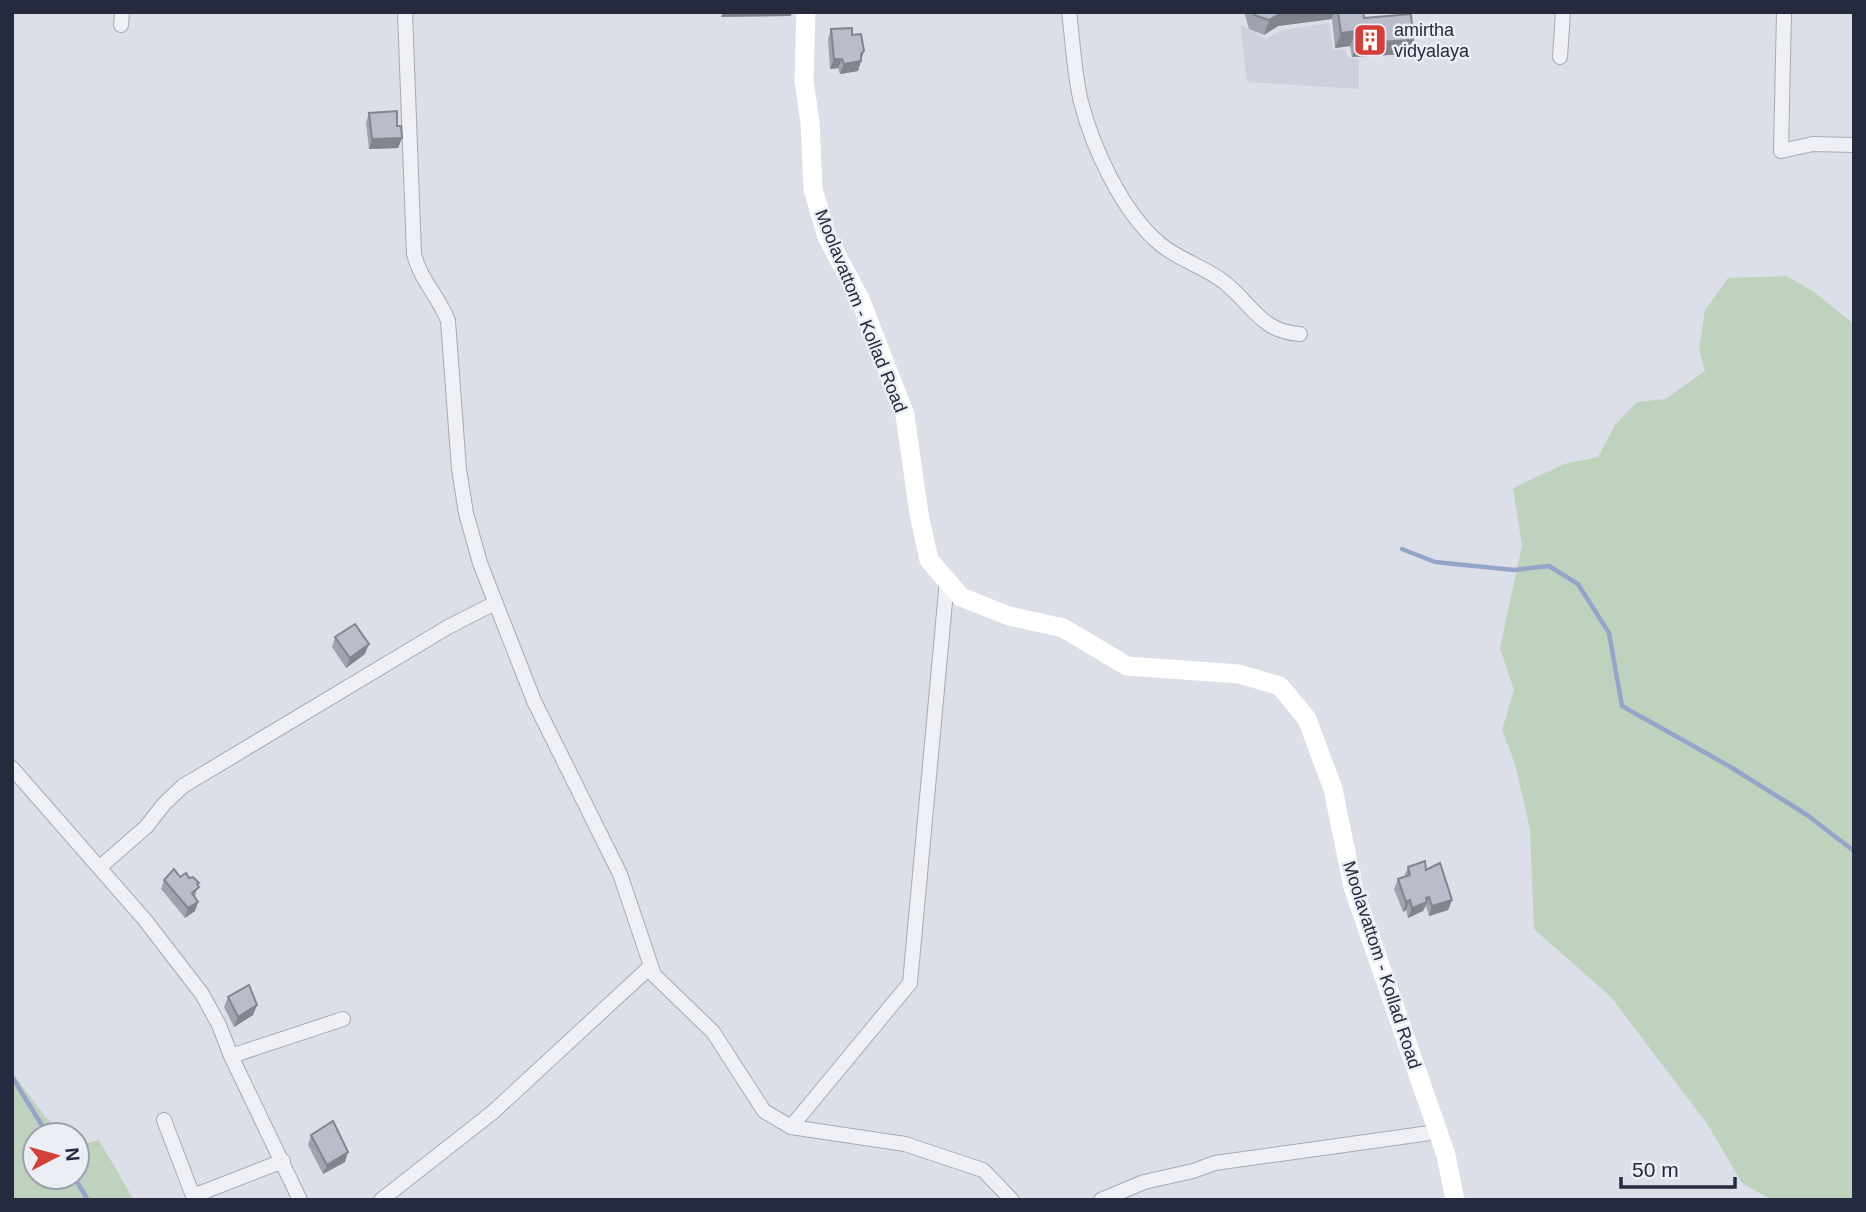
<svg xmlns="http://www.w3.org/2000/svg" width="1866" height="1212" font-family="Arial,sans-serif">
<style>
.built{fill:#ced1dd}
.green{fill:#bed2bd}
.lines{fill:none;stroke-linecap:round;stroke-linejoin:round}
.stream{stroke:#95a5ca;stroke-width:4.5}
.street-casing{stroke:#a6a9b5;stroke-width:16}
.street{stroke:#eff0f6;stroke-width:14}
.secondary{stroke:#fff;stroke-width:19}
.wall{fill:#9fa3af}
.shaded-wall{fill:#82848e}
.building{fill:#b9bdcb;stroke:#82848e;stroke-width:2}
.labels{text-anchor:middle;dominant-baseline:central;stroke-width:5;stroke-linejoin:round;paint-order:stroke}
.poi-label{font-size:18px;fill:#252a3f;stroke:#eceef5;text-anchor:start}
.street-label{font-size:18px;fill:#252a3f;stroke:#eceef5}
</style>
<rect width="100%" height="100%" fill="#dddfe8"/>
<path class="built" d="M1329 23 1333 50 1345 49 1348 58 1359 59V89L1247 82 1240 24 1265 39 1282 30Z"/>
<path class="green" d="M1786 276 1813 291 1854 324V1200H1772L1742 1183 1708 1125 1611 997 1534 929 1530 829 1515 764 1502 730 1514 690 1500 648 1522 546 1513 488 1564 464 1598 457 1615 425 1637 402 1666 399 1705 371 1699 350 1705 310 1728 278Z
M12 1072 44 1115 63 1135H35V1177H77V1146L99 1140 134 1200H12Z"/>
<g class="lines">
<path class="stream" d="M1402 549 1435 562 1514 570 1549 566 1578 584 1609 633 1622 706 1729 766 1807 815 1854 851
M12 1077 48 1135
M74 1177 88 1200"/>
<defs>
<path id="street" d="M405 12 414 254C420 280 439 296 448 321L459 469 466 513 480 563 534 701 620 874 654 975 713 1032 764 1111 791 1127 905 1144 983 1170 1012 1200
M1069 12C1073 42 1074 73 1081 102 1093 149 1123 213 1160 244 1179 260 1205 267 1224 282 1252 304 1261 332 1300 334
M1784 12 1781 151 1813 144 1854 145
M121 25 122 12
M1560 57 1563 12
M12 768 145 920 202 994 219 1025 231 1056 300 1200
M100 867 146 827 164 804 183 786 448 627 495 603
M231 1056 343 1019
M164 1120 193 1196 283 1161
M791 1127 910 983 947 580
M381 1200 493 1112 651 966
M1101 1200 1144 1182 1193 1171 1215 1163 1437 1132"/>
</defs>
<use href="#street" class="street-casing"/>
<use href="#street" class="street"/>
<path class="secondary" d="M806 12 804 81 810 122 813 189 827 237 860 299 905 415 919 514 929 560 961 597 1009 616 1063 628 1127 666 1239 674 1280 686 1307 719 1333 789 1353 887 1446 1155 1455 1200"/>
</g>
<path class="wall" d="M1244 12H1363L1364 18 1407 54 1352 57 1350 46 1335 48 1332 19 1278 26 1264 35 1249 29Z
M831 29 852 35 864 51 858 71 840 74 838 68 830 69 828 39Z
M369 113 397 126 402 138 398 148 369 149 366 123Z
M335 637 365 654 346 668 332 647Z
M1408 867 1426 870 1452 900 1448 910 1429 916 1426 906 1423 911 1408 918 1406 910 1403 912 1394 889 1398 879 1404 877Z
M180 877 189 878 198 885 195 897 198 902 195 911 185 918 161 889 164 880Z
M228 997 257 1005 253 1015 234 1027 224 1007Z
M311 1135 345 1162 323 1174 308 1145Z"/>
<path class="shaded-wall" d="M723 12H792L791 16 721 17Z
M1283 12H1334L1332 19 1278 26 1264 35 1269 20Z
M1356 31 1350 46 1335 48 1341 33Z
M1413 40 1407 54 1352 57 1358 43Z
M864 51 860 61H861L858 71 840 74 844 64 861 54Z
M834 59H842L838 68 830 69Z
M402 138 398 148 369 149 372 139Z
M369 644 365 654 346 668 350 658Z
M1429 897 1423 911 1408 918 1412 908 1426 898Z
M1410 900 1406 910 1403 912 1406 902Z
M1452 900 1448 910 1429 916 1432 906Z
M198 902 195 911 185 918 188 908Z
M257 1005 253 1015 234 1027 238 1017Z
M348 1152 345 1162 323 1174 327 1165Z"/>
<path class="building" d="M1254 12H1283L1269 20 1254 15Z
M1338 12H1363L1364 18 1411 14 1413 40 1358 43 1356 31 1341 33Z
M852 28V35L861 34 864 51 861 54V61L844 64 842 59H834L831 29Z
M397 111V126H401L402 138 372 139 369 113Z
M355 624 369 644 350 658 335 637Z
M1425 861 1426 870 1440 863 1452 900 1432 906 1429 897 1426 898 1427 902 1412 908 1410 900 1406 902 1398 879 1410 875 1408 867Z
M174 869 180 877 186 873 189 878 193 877 199 883 197 884 199 887 192 893 198 902 188 908 164 880Z
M249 985 257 1005 238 1017 228 997Z
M333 1121 348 1152 327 1165 311 1135Z"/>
<defs>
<symbol id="building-square" viewBox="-11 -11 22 22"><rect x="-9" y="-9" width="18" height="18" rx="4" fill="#d53f39" stroke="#eceef5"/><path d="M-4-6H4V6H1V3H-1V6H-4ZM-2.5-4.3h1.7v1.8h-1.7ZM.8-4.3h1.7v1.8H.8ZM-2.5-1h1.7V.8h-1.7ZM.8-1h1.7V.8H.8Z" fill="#fff"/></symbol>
</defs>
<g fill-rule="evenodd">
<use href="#building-square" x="1351" y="21" width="38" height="38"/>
</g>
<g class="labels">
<g class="poi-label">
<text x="1394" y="30">amirtha<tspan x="1394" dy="21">vidyalaya</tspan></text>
</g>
<g class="street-label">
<text transform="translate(861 311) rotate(68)">Moolavattom - Kollad Road</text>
<text transform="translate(1382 965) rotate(72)">Moolavattom - Kollad Road</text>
</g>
</g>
<rect width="1866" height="1212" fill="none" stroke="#252a3f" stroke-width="28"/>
<g transform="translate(56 1156) rotate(84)"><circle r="33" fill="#eceef5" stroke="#9ca0ac" stroke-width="2"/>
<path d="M0-5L12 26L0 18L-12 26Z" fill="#d53f39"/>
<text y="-10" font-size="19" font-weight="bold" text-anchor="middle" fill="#252a3f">N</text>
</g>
<path d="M1621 1177v10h114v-10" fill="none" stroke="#252a3f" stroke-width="3.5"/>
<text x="1632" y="1177" font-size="21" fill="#252a3f" stroke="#eceef5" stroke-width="5" paint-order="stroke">50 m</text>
</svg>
